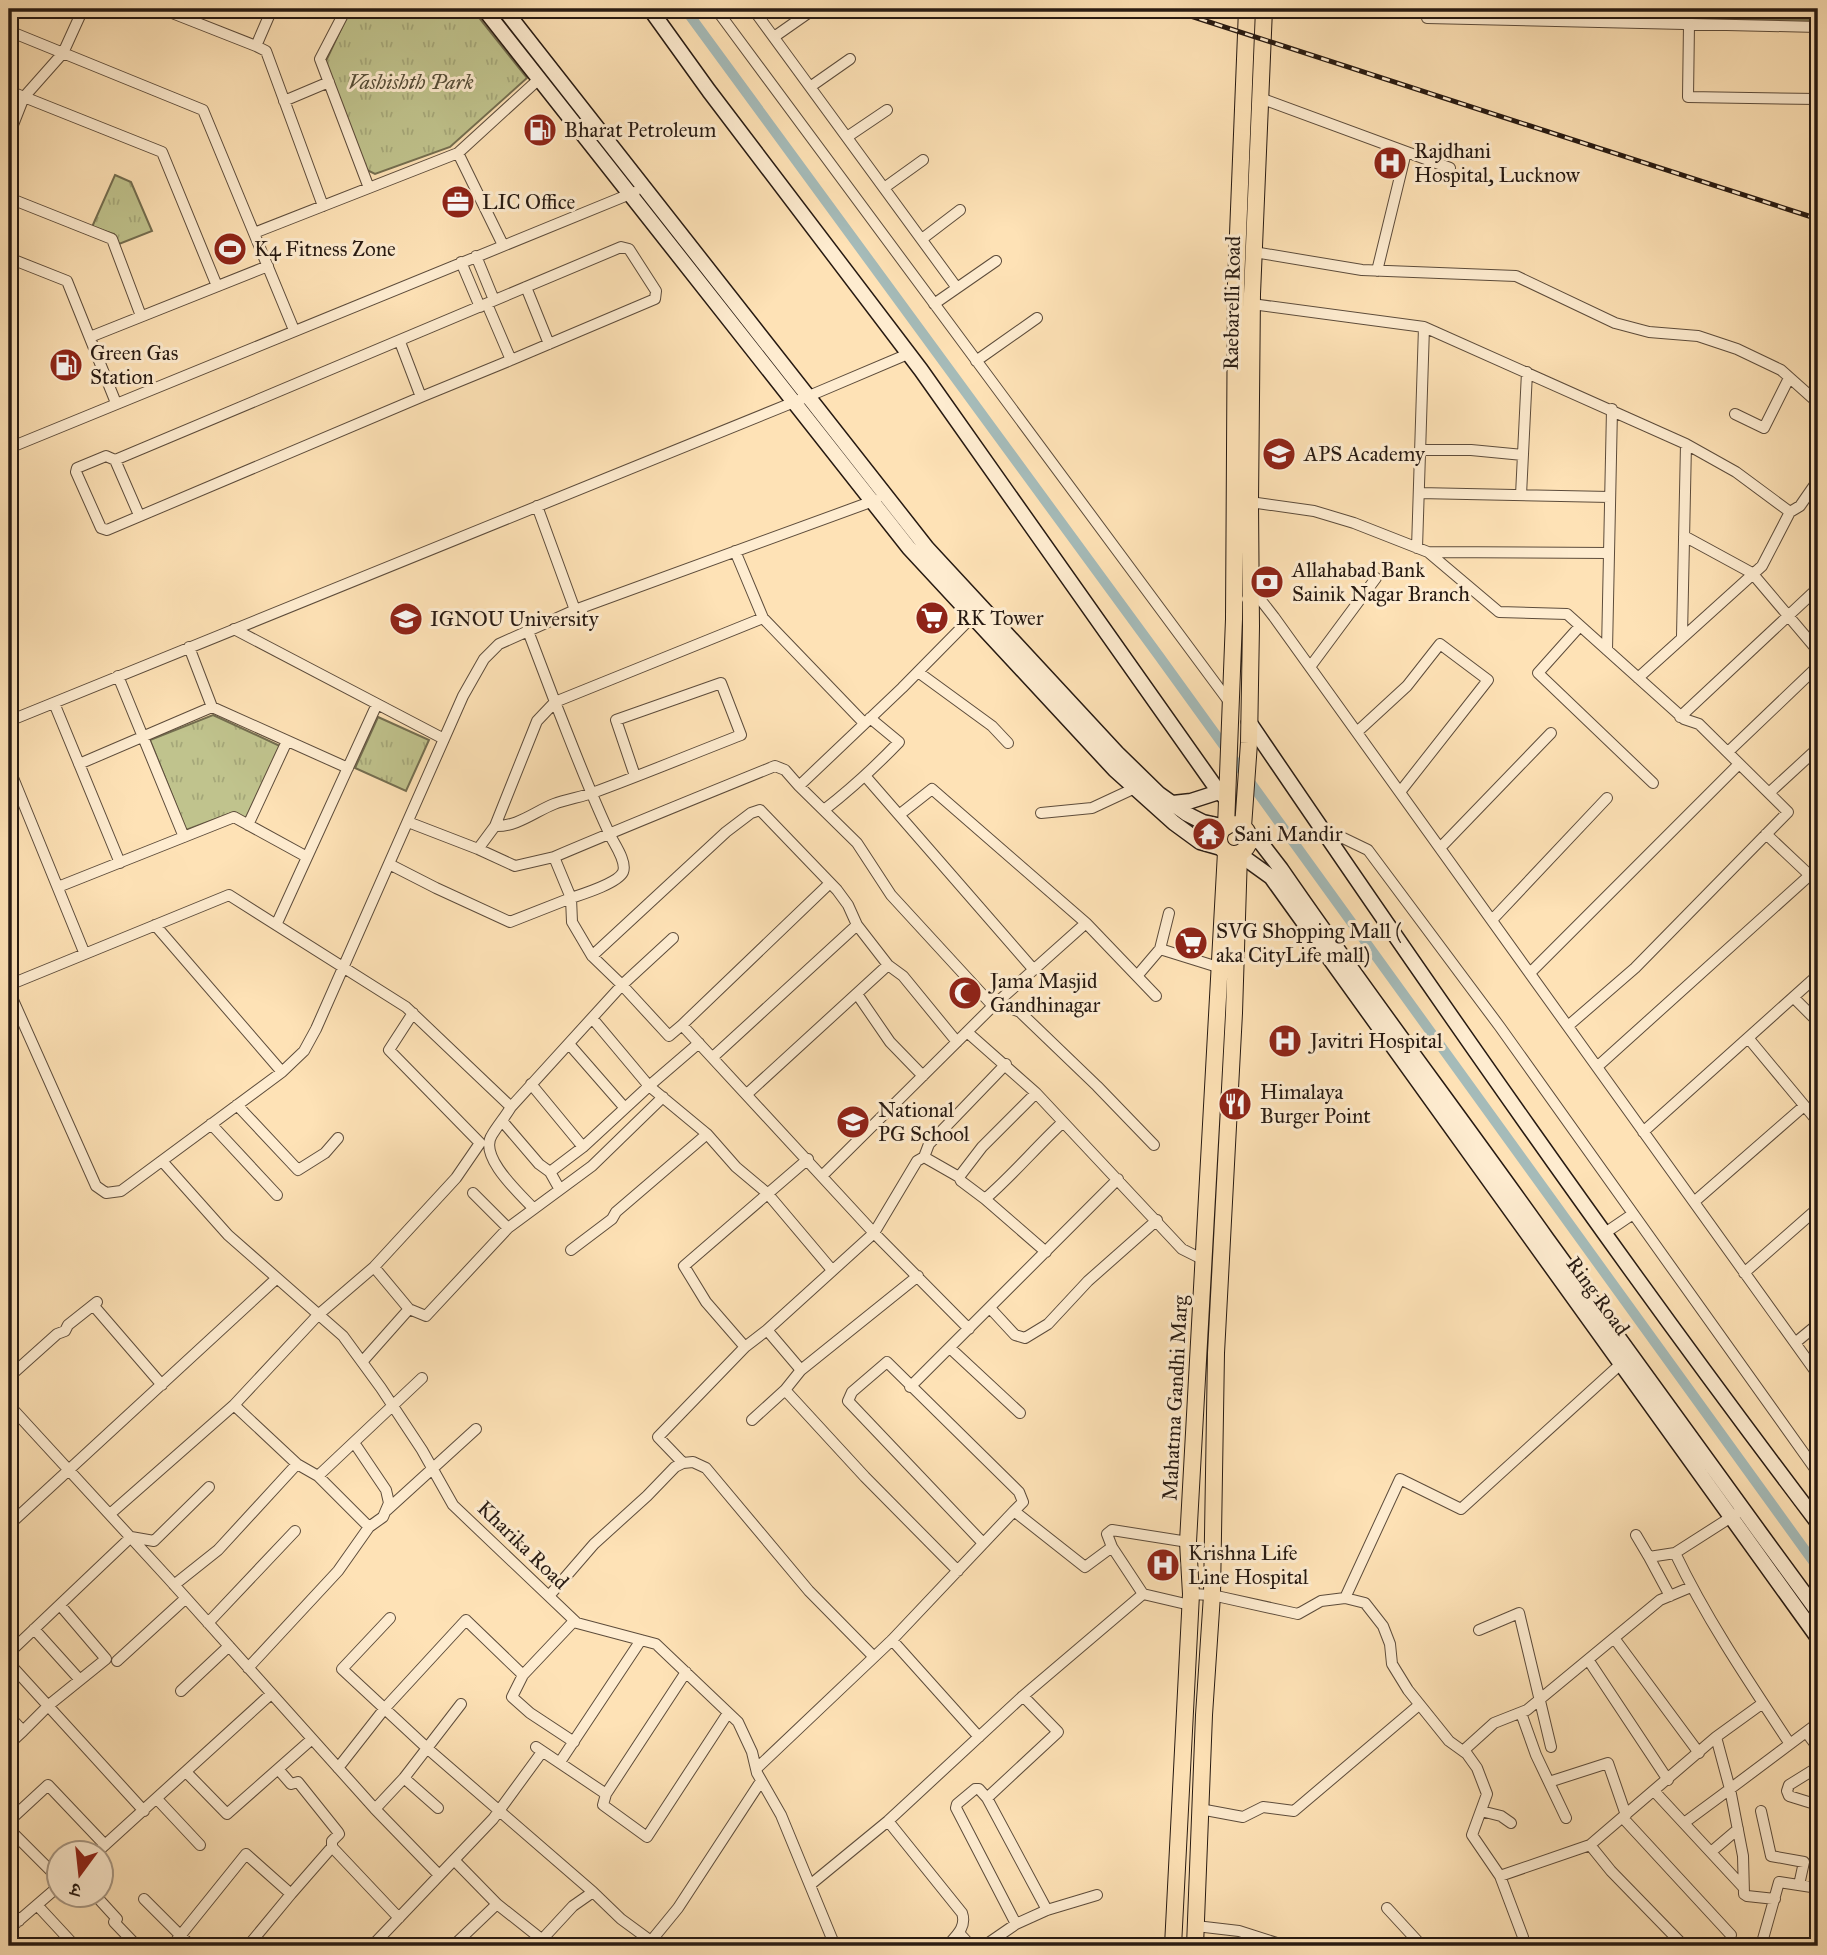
<svg xmlns="http://www.w3.org/2000/svg" width="1827" height="1955" font-family="'IM FELL Great Primer','Noto Serif Devanagari',serif">
<style>
.grass{fill:url(#grass-tufts);stroke:#746e50;stroke-width:2}
.lines{fill:none;stroke-linecap:round;stroke-linejoin:round}
.canal{stroke:#a5bbb9;stroke-width:10}
.street-casing{stroke:#5d4c3b;stroke-width:12}
.secondary-casing{stroke:#271a12;stroke-width:17}
.primary-casing{stroke:#271a12;stroke-width:18}
.street{stroke:#feecd0;stroke-width:10}
.secondary{stroke:#feecd0;stroke-width:14}
.primary{stroke:#fee2b6;stroke-width:16}
.rail-casing{stroke:#271a12;stroke-width:5}
.rail{stroke:#feecd0;stroke-width:2.5;stroke-dasharray:8;stroke-linecap:butt}
.labels{text-anchor:middle;dominant-baseline:central;stroke-width:6;stroke-linejoin:round;paint-order:stroke}
.park-label{font-size:21px;font-style:italic;fill:#554d37;stroke:#feecd0}
.poi-label{font-size:21px;fill:#271a12;stroke:#feecd0;text-anchor:start}
.street-label{font-size:21px;fill:#271a12;stroke:#feecd0}
</style>
<defs>
<pattern id="grass-tufts" width="24" height="20" patternUnits="userSpaceOnUse" patternTransform="scale(1.75)"><rect width="24" height="20" fill="#c0c38d"/><path d="M3 7l-1-3M5 7V3M7 7l1-3M15 17l-1-3M17 17v-4M19 17l1-3" fill="none" stroke="#a5a779"/></pattern>
</defs>
<rect width="100%" height="100%" fill="#fee2b6"/>
<filter id="stains"><feTurbulence type="fractalNoise" baseFrequency=".00286" numOctaves="4"/><feColorMatrix values="0 0 0 0 .2 0 0 0 0 .09 0 0 0 0 .02 0 0 0 .5 -.17"/></filter>
<radialGradient id="worn" r=".72"><stop offset=".6" stop-color="#630" stop-opacity="0"/><stop offset="1" stop-color="#630" stop-opacity=".3"/></radialGradient>
<path class="grass" d="M353 9H472L527 78 450 147 375 174 365 169 325 63 349 12Z
M1666 9H1818V20L1666 18Z
M115 175 131 182 152 231 119 244 114 234 92 227Z
M213 715 280 746 246 819 234 812 186 830 150 740Z
M378 717 429 740 406 791 355 768Z"/>
<g class="lines">
<path class="canal" d="M685 9 1159 656 1818 1568"/>
<defs>
<path id="street" d="M162 9 256 46 266 51 323 206
M346 9 320 59 369 188
M716 9 1230 703
M753 9 957 288
M1427 9V18L1818 27
M1659 23V9
M1689 24 1688 97 1818 99
M9 31 203 110 294 330
M774 37 814 9
M256 46 272 9
M810 87 850 59
M9 91 162 152 217 286
M1260 98 1450 168
M284 101 329 82
M9 135 24 97 63 53 83 9
M847 137 887 110
M458 153 503 245
M884 188 923 160
M9 198 112 239 141 316
M254 233 458 153 539 79
M922 239 960 210
M1254 252 1362 270 1516 276 1615 323 1649 332 1698 336 1737 349 1781 370 1818 403
M476 256 494 300
M9 258 67 281 116 403
M461 262 480 307
M1377 271 1406 152
M526 287 549 344
M934 304 996 261
M1252 304 1424 327 1686 444 1736 472 1790 512 1800 506 1818 480
M90 337 268 266
M400 342 421 397 107 530 101 528 76 472 77 468 106 456 115 460 621 247 629 249 656 291 655 299 511 360
M976 361 1037 318
M421 397 511 360 487 304
M1735 414 1764 428 1789 378
M9 448 635 192
M1420 450H1471L1523 455
M115 460 139 515
M1419 493 1610 497
M1521 495 1527 372
M1250 502 1314 511 1354 523 1428 552 1499 612 1567 614 1684 719 1699 724 1788 812 1635 968 1568 1026
M537 506 575 610
M1684 536 1752 573 1818 651
M1417 548 1424 327
M735 551 763 618
M1428 552 1609 553
M1247 599H1260L1274 617 1818 1375
M1580 626 1538 673 1653 783
M234 629 444 739
M1682 636 1686 444
M189 647 212 707
M1607 650 1612 409
M1310 667 1376 578
M918 672 992 726 1008 743
M118 676 184 837
M1638 678 1762 566 1790 512
M54 703 120 863
M1680 717 1818 588
M9 721 809 396 908 354
M864 723 763 618 555 702C573 747 590 793 611 837 615 845 627 862 623 872 618 883 583 894 571 898L554 857C627 826 701 796 775 766L785 770 799 786 902 688 973 616
M1357 732 1407 686 1440 644 1488 680 1400 792
M1728 752 1818 666
M79 764 212 707 348 768
M9 768 84 952
M866 777 1034 970
M799 786 857 843 891 895 993 1006H1005L1020 1012 1097 1086 1154 1145
M1769 793 1818 748
M824 810C851 789 875 767 899 742L870 718
M1041 813 1092 808 1135 788
M899 815 932 789 1086 923 1156 996
M408 822 478 849 515 866 554 857
M248 825 287 741
M495 826C517 827 534 812 554 804 567 799 582 797 595 792 644 774 692 754 741 735L721 683 616 720 635 776
M1766 834 1818 883
M1330 841 1339 836 1368 850 1500 1027 1818 1473
M1440 848 1551 733
M478 849 495 826 537 721 555 702 528 631
M58 887 234 817 307 857
M1492 920 1607 798
M277 923 377 704
M155 925 282 1072
M673 938 622 985 669 1036 682 1025 874 1233 969 1329
M1160 949 1169 913
M592 956 726 832 751 813 760 810 837 890 848 905 857 925 888 965 903 976 957 1042
M1530 973 1739 764
M1137 976 1160 949 1221 968
M9 985 229 895 406 1007 511 1107 622 985 592 956 572 922 571 898 510 922 436 888 389 864
M9 991 96 1186 106 1193 121 1191 282 1072 304 1051 316 1029 463 696 484 659 499 644 575 610 876 500
M857 994 890 1042 923 1076
M1794 998 1818 1022
M592 1018 649 1086 699 1043
M682 1025 829 884
M967 1032 1036 1093 1182 1249 1204 1260
M1749 1039 1818 1122
M569 1044 624 1107
M713 1057 857 925
M1597 1067 1810 875
M531 1084 583 1147
M747 1094 888 965
M237 1105 298 1170 325 1153 338 1138
M511 1107C505 1117 498 1125 492 1135 478 1156 519 1193 533 1208
M503 1122 539 1164 550 1172 559 1188
M211 1124 277 1195
M1643 1132 1818 975
M924 1157 959 1177 961 1181 985 1199 1046 1252
M162 1161 228 1235 343 1336 381 1388 422 1450 453 1505 577 1623 656 1644 738 1722 752 1752 757 1773 781 1815 835 1946
M550 1172 583 1147 649 1086 707 1134 736 1167 767 1193 832 1270
M823 1175 993 1006 1086 923
M959 1177 982 1147 1036 1093
M473 1193 508 1228 592 1166 663 1097
M985 1199C1013 1175 1036 1147 1063 1122
M1694 1202 1804 1106
M1605 1233 1633 1214
M571 1250 612 1219 616 1212 707 1134
M1744 1273 1818 1208
M93 1305 162 1385
M990 1308 1015 1335 1025 1338 1048 1324 1088 1281 1157 1220
M409 1309 426 1316 508 1228
M767 1330 801 1370
M1795 1343 1818 1324
M745 1347 706 1302 684 1266 808 1159
M950 1348 1020 1413
M362 1362 409 1309 374 1267
M9 1377 57 1334 65 1331 68 1325 97 1302
M910 1387 1118 1179
M785 1390 865 1477 958 1571
M9 1405 168 1578 375 1809 439 1875
M752 1420 785 1390 801 1370 918 1276
M683 1463 658 1437 745 1347 767 1330 874 1233 917 1161 924 1157 929 1144 1006 1064
M318 1476 422 1378
M387 1510 476 1429
M110 1514 234 1405
M9 1525 277 1278
M369 1527 318 1476 297 1464 234 1405 318 1315 374 1267 456 1178 480 1143 389 1050 413 1013
M1636 1535 1649 1557 1675 1553C1707 1620 1749 1682 1790 1744
M983 1543 848 1401 852 1392 887 1362 1019 1492 1023 1502 1014 1511 1085 1567 1112 1547
M1675 1553 1736 1514
M1649 1557 1670 1596
M174 1585 218 1550 297 1464
M1143 1594 1190 1605
M1191 1594 1212 1595 1298 1614 1321 1601 1345 1598 1365 1603 1383 1626 1390 1644 1392 1664 1408 1690 1449 1741 1467 1754 1477 1768 1487 1794 1472 1835 1500 1876
M549 1596 594 1544 647 1496 675 1467 683 1463 693 1462 706 1468 809 1591 874 1657
M1345 1598 1400 1479 1461 1509 1624 1361
M390 1618 342 1669 428 1749 593 1892
M208 1623 295 1531
M34 1629 80 1680
M1479 1630 1519 1613 1551 1747
M1614 1638 1699 1753
M892 1640 979 1737
M9 1653 131 1537 154 1541 209 1487
M117 1661 186 1598
M9 1663 144 1811
M1591 1664 1668 1780
M248 1668 338 1571 369 1527 383 1517 389 1503 386 1490 355 1444
M181 1691 229 1646
M1023 1696 1058 1732 987 1798 1047 1910
M1521 1713 1536 1755 1566 1818
M9 1716 23 1731 49 1705 106 1659 60 1605
M1806 1732 1818 1748
M1716 1737 1763 1703
M574 1742 530 1713 512 1697 523 1675 574 1621
M9 1744 23 1731
M536 1747 606 1794 603 1805 647 1837 728 1713
M1463 1751 1494 1723 1527 1710 1660 1600 1691 1587
M560 1762 641 1640
M1818 1767 1789 1785 1787 1791 1789 1796 1818 1805
M338 1768 385 1708 466 1620 523 1675
M278 1769 291 1784 298 1782 338 1832 339 1834 332 1841V1847L399 1918
M756 1769 892 1640 1014 1511
M186 1772 227 1814 312 1739
M404 1778 438 1808
M1549 1782 1608 1763 1626 1815
M1654 1791 1743 1887
M606 1794 686 1672
M987 1798 979 1789H975L957 1804 956 1808 1016 1924
M157 1799 200 1845
M375 1809 404 1778 461 1704
M1200 1809 1243 1817 1263 1807 1294 1811 1419 1705
M1481 1811 1501 1816 1511 1823
M1761 1811 1771 1856 1804 1862 1799 1885
M1623 1818 1731 1935
M9 1821 48 1785 105 1845
M888 1821 962 1913C967 1927 956 1936 947 1946
M1684 1823 1730 1789 1743 1856 1744 1894 1747 1896 1775 1899
M9 1829 60 1880
M1590 1845 1611 1871 1684 1946
M1711 1852 1738 1829
M95 1854 271 1694
M810 1885 888 1821 1023 1696 1143 1594 1112 1547 1107 1534 1112 1530 1188 1542
M291 1894 332 1847
M96 1896 117 1919 114 1922 137 1946
M144 1899 191 1946
M497 1904 550 1946
M37 1905 75 1946
M1387 1908 1422 1946
M9 1909 19 1921
M1196 1926 1239 1931 1286 1946
M9 1929 60 1885
M959 1933 971 1946
M172 1946 246 1854 291 1894 248 1946
M372 1946 493 1819 542 1752
M453 1946 497 1904 454 1860
M536 1946 573 1906 593 1892 621 1919 651 1941 678 1908 761 1781
M984 1946 1016 1924 1047 1910 1097 1895
M1522 1946 1523 1937 1500 1876 1590 1845 1716 1737 1730 1789 1818 1723
M1761 1946 1779 1882 1818 1888"/>
<path id="secondary" d="M484 9 909 548 1115 770 1174 823 1200 842 1221 848
M504 9 927 548 1117 753 1159 794 1187 814 1203 822 1226 827
M650 9 709 91 921 370 1219 792 1227 799
M1249 722C1433 993 1620 1262 1818 1523
M1173 803 1191 801 1219 792
M1249 837 1261 843 1281 869C1367 994 1459 1115 1547 1239 1637 1363 1727 1488 1818 1612
M1239 854 1271 877 1818 1638"/>
<path id="primary" d="M1219 839a15 15 0 1 1 30 0a15 15 0 1 1-30 0Z
M1226 827 1234 619 1236 284 1247 9
M1243 827 1249 743 1251 626 1250 502 1252 294 1264 9
M1173 1946 1191 1594 1188 1542 1226 852
M1195 1946 1204 1715 1212 1595 1216 1353 1234 1013 1239 854"/>
</defs>
<use href="#street" class="street-casing"/>
<use href="#secondary" class="secondary-casing"/>
<use href="#primary" class="primary-casing"/>
<use href="#street" class="street"/>
<use href="#secondary" class="secondary"/>
<use href="#primary" class="primary"/>
<defs>
<path id="rail" d="M1169 9 1818 219"/>
</defs>
<use href="#rail" class="rail-casing"/>
<use href="#rail" class="rail"/>
</g>
<defs>
<symbol id="fuel-disc" viewBox="-11 -11 22 22"><circle r="9.5" fill="#8f2418" stroke="#feecd0"/><path d="M-5.5-6h7V0h2V4h1.3V-2.5L3-4.5l.8-.8L6-3V5H2.5V1h-1V6h-7ZM-4.2-4.7v3.2H.2V-4.7Z" fill="#fff"/></symbol>
<symbol id="hospital-disc" viewBox="-11 -11 22 22"><circle r="9.5" fill="#8f2418" stroke="#feecd0"/><path d="M-5-5h3v3.5h4V-5h3V5h-3V1.5h-4V5h-3Z" fill="#fff"/></symbol>
<symbol id="office-disc" viewBox="-11 -11 22 22"><circle r="9.5" fill="#8f2418" stroke="#feecd0"/><path d="M-6-3h4V-5.5h4V-3h4V5H-6ZM-1-4.5V-3h2v-1.5ZM-6 0V1H6V0Z" fill="#fff"/></symbol>
<symbol id="stadium-disc" viewBox="-11 -11 22 22"><circle r="9.5" fill="#8f2418" stroke="#feecd0"/><path d="M0-5a6.5 5 0 1 0 0 10a6.5 5 0 1 0 0-10ZM-3.5-1.8h7v3.6h-7Z" fill="#fff"/></symbol>
<symbol id="school-disc" viewBox="-11 -11 22 22"><circle r="9.5" fill="#8f2418" stroke="#feecd0"/><path d="M0-5L7-2L0 1L-7-2ZM-4 1L0 2.5L4 1V4Q0 6-4 4Z" fill="#fff"/></symbol>
<symbol id="bank-disc" viewBox="-11 -11 22 22"><circle r="9.5" fill="#8f2418" stroke="#feecd0"/><path d="M-6-4H6V4H-6ZM0-2.3a2.3 2.3 0 1 0 0 4.6a2.3 2.3 0 1 0 0-4.6Z" fill="#fff"/></symbol>
<symbol id="supermarket-disc" viewBox="-11 -11 22 22"><circle r="9.5" fill="#8f2418" stroke="#feecd0"/><path d="M-6-5.5h2.5l.6 2H6L4.5 2H-2.5L-4.4-4H-6ZM-1.5 3.2a1.3 1.3 0 1 0 .1 0ZM3 3.2a1.3 1.3 0 1 0 .1 0Z" fill="#fff"/></symbol>
<symbol id="university-disc" viewBox="-11 -11 22 22"><circle r="9.5" fill="#8f2418" stroke="#feecd0"/><path d="M0-5L7-2L0 1L-7-2ZM-4 1L0 2.5L4 1V4Q0 6-4 4Z" fill="#fff"/></symbol>
<symbol id="temple-disc" viewBox="-11 -11 22 22"><circle r="9.5" fill="#8f2418" stroke="#feecd0"/><path d="M0-6L5-2H3V0L6.5 2.5H4V6H1.5V3h-3V6H-4V2.5H-6.5L-3 0V-2H-5Z" fill="#fff"/></symbol>
<symbol id="mosque-disc" viewBox="-11 -11 22 22"><circle r="9.5" fill="#8f2418" stroke="#feecd0"/><path d="M3.5-4.9A6 6 0 1 0 3.5 4.9A5 5 0 1 1 3.5-4.9Z" fill="#fff"/></symbol>
<symbol id="restaurant-disc" viewBox="-11 -11 22 22"><circle r="9.5" fill="#8f2418" stroke="#feecd0"/><path d="M-5-6h1v4h1v-4h1v4h1v-4h1v5L-1.5 .5V6h-2V.5L-5-1ZM5-6V6H3V1.5H1.5Q1.5-4 5-6Z" fill="#fff"/></symbol>
</defs>
<g fill-rule="evenodd">
<use href="#fuel-disc" x="521" y="111" width="38" height="38"/>
<use href="#hospital-disc" x="1371" y="144" width="38" height="38"/>
<use href="#office-disc" x="439" y="183" width="38" height="38"/>
<use href="#stadium-disc" x="211" y="230" width="38" height="38"/>
<use href="#fuel-disc" x="47" y="346" width="38" height="38"/>
<use href="#school-disc" x="1260" y="435" width="38" height="38"/>
<use href="#bank-disc" x="1248" y="563" width="38" height="38"/>
<use href="#supermarket-disc" x="913" y="599" width="38" height="38"/>
<use href="#university-disc" x="387" y="600" width="38" height="38"/>
<use href="#temple-disc" x="1190" y="815" width="38" height="38"/>
<use href="#supermarket-disc" x="1172" y="924" width="38" height="38"/>
<use href="#mosque-disc" x="946" y="974" width="38" height="38"/>
<use href="#hospital-disc" x="1266" y="1022" width="38" height="38"/>
<use href="#restaurant-disc" x="1216" y="1085" width="38" height="38"/>
<use href="#school-disc" x="834" y="1103" width="38" height="38"/>
<use href="#hospital-disc" x="1144" y="1546" width="38" height="38"/>
</g>
<g class="labels">
<g class="park-label">
<text x="411" y="82">Vashishth Park</text>
</g>
<g class="poi-label">
<text x="564" y="130">Bharat Petroleum</text>
<text x="1414" y="151">Rajdhani<tspan x="1414" dy="24">Hospital, Lucknow</tspan></text>
<text x="482" y="202">LIC Office</text>
<text x="254" y="249">K4 Fitness Zone</text>
<text x="90" y="353">Green Gas<tspan x="90" dy="24">Station</tspan></text>
<text x="1304" y="454">APS Academy</text>
<text x="1292" y="570">Allahabad Bank<tspan x="1292" dy="24">Sainik Nagar Branch</tspan></text>
<text x="956" y="618">RK Tower</text>
<text x="430" y="619">IGNOU University</text>
<text x="1234" y="834">Sani Mandir</text>
<text x="1216" y="931">SVG Shopping Mall (<tspan x="1216" dy="24">aka CityLife mall)</tspan></text>
<text x="990" y="981">Jama Masjid<tspan x="990" dy="24">Gandhinagar</tspan></text>
<text x="1310" y="1041">Javitri Hospital</text>
<text x="1260" y="1092">Himalaya<tspan x="1260" dy="24">Burger Point</tspan></text>
<text x="878" y="1110">National<tspan x="878" dy="24">PG School</tspan></text>
<text x="1188" y="1553">Krishna Life<tspan x="1188" dy="24">Line Hospital</tspan></text>
</g>
<g class="street-label">
<text transform="translate(1232 303) rotate(-89)">Raebarelli Road</text>
<text transform="translate(1598 1296) rotate(54)">Ring Road</text>
<text transform="translate(1175 1398) rotate(-87)">Mahatma Gandhi Marg</text>
<text transform="translate(523 1545) rotate(44)">Kharika Road</text>
</g>
</g>
<rect width="1827" height="1955" fill="none" stroke="#fee2b6" stroke-width="35"/>
<rect x="10" y="10" width="1806" height="1934" fill="none" stroke="#271a12" stroke-width="3.5"/>
<rect x="18" y="18" width="1792" height="1920" fill="none" stroke="#271a12" stroke-width="2"/>
<g transform="translate(80 1874) rotate(195)"><circle r="33" fill="#feecd0" stroke="#a89884" stroke-width="2"/>
<path d="M0-5L12 26L0 18L-12 26Z" fill="#8f2418"/>
<text y="-10" font-size="19" font-weight="bold" text-anchor="middle" fill="#271a12">उ</text>
</g>
<rect width="100%" height="100%" filter="url(#stains)"/>
<rect width="100%" height="100%" fill="url(#worn)"/>
</svg>
